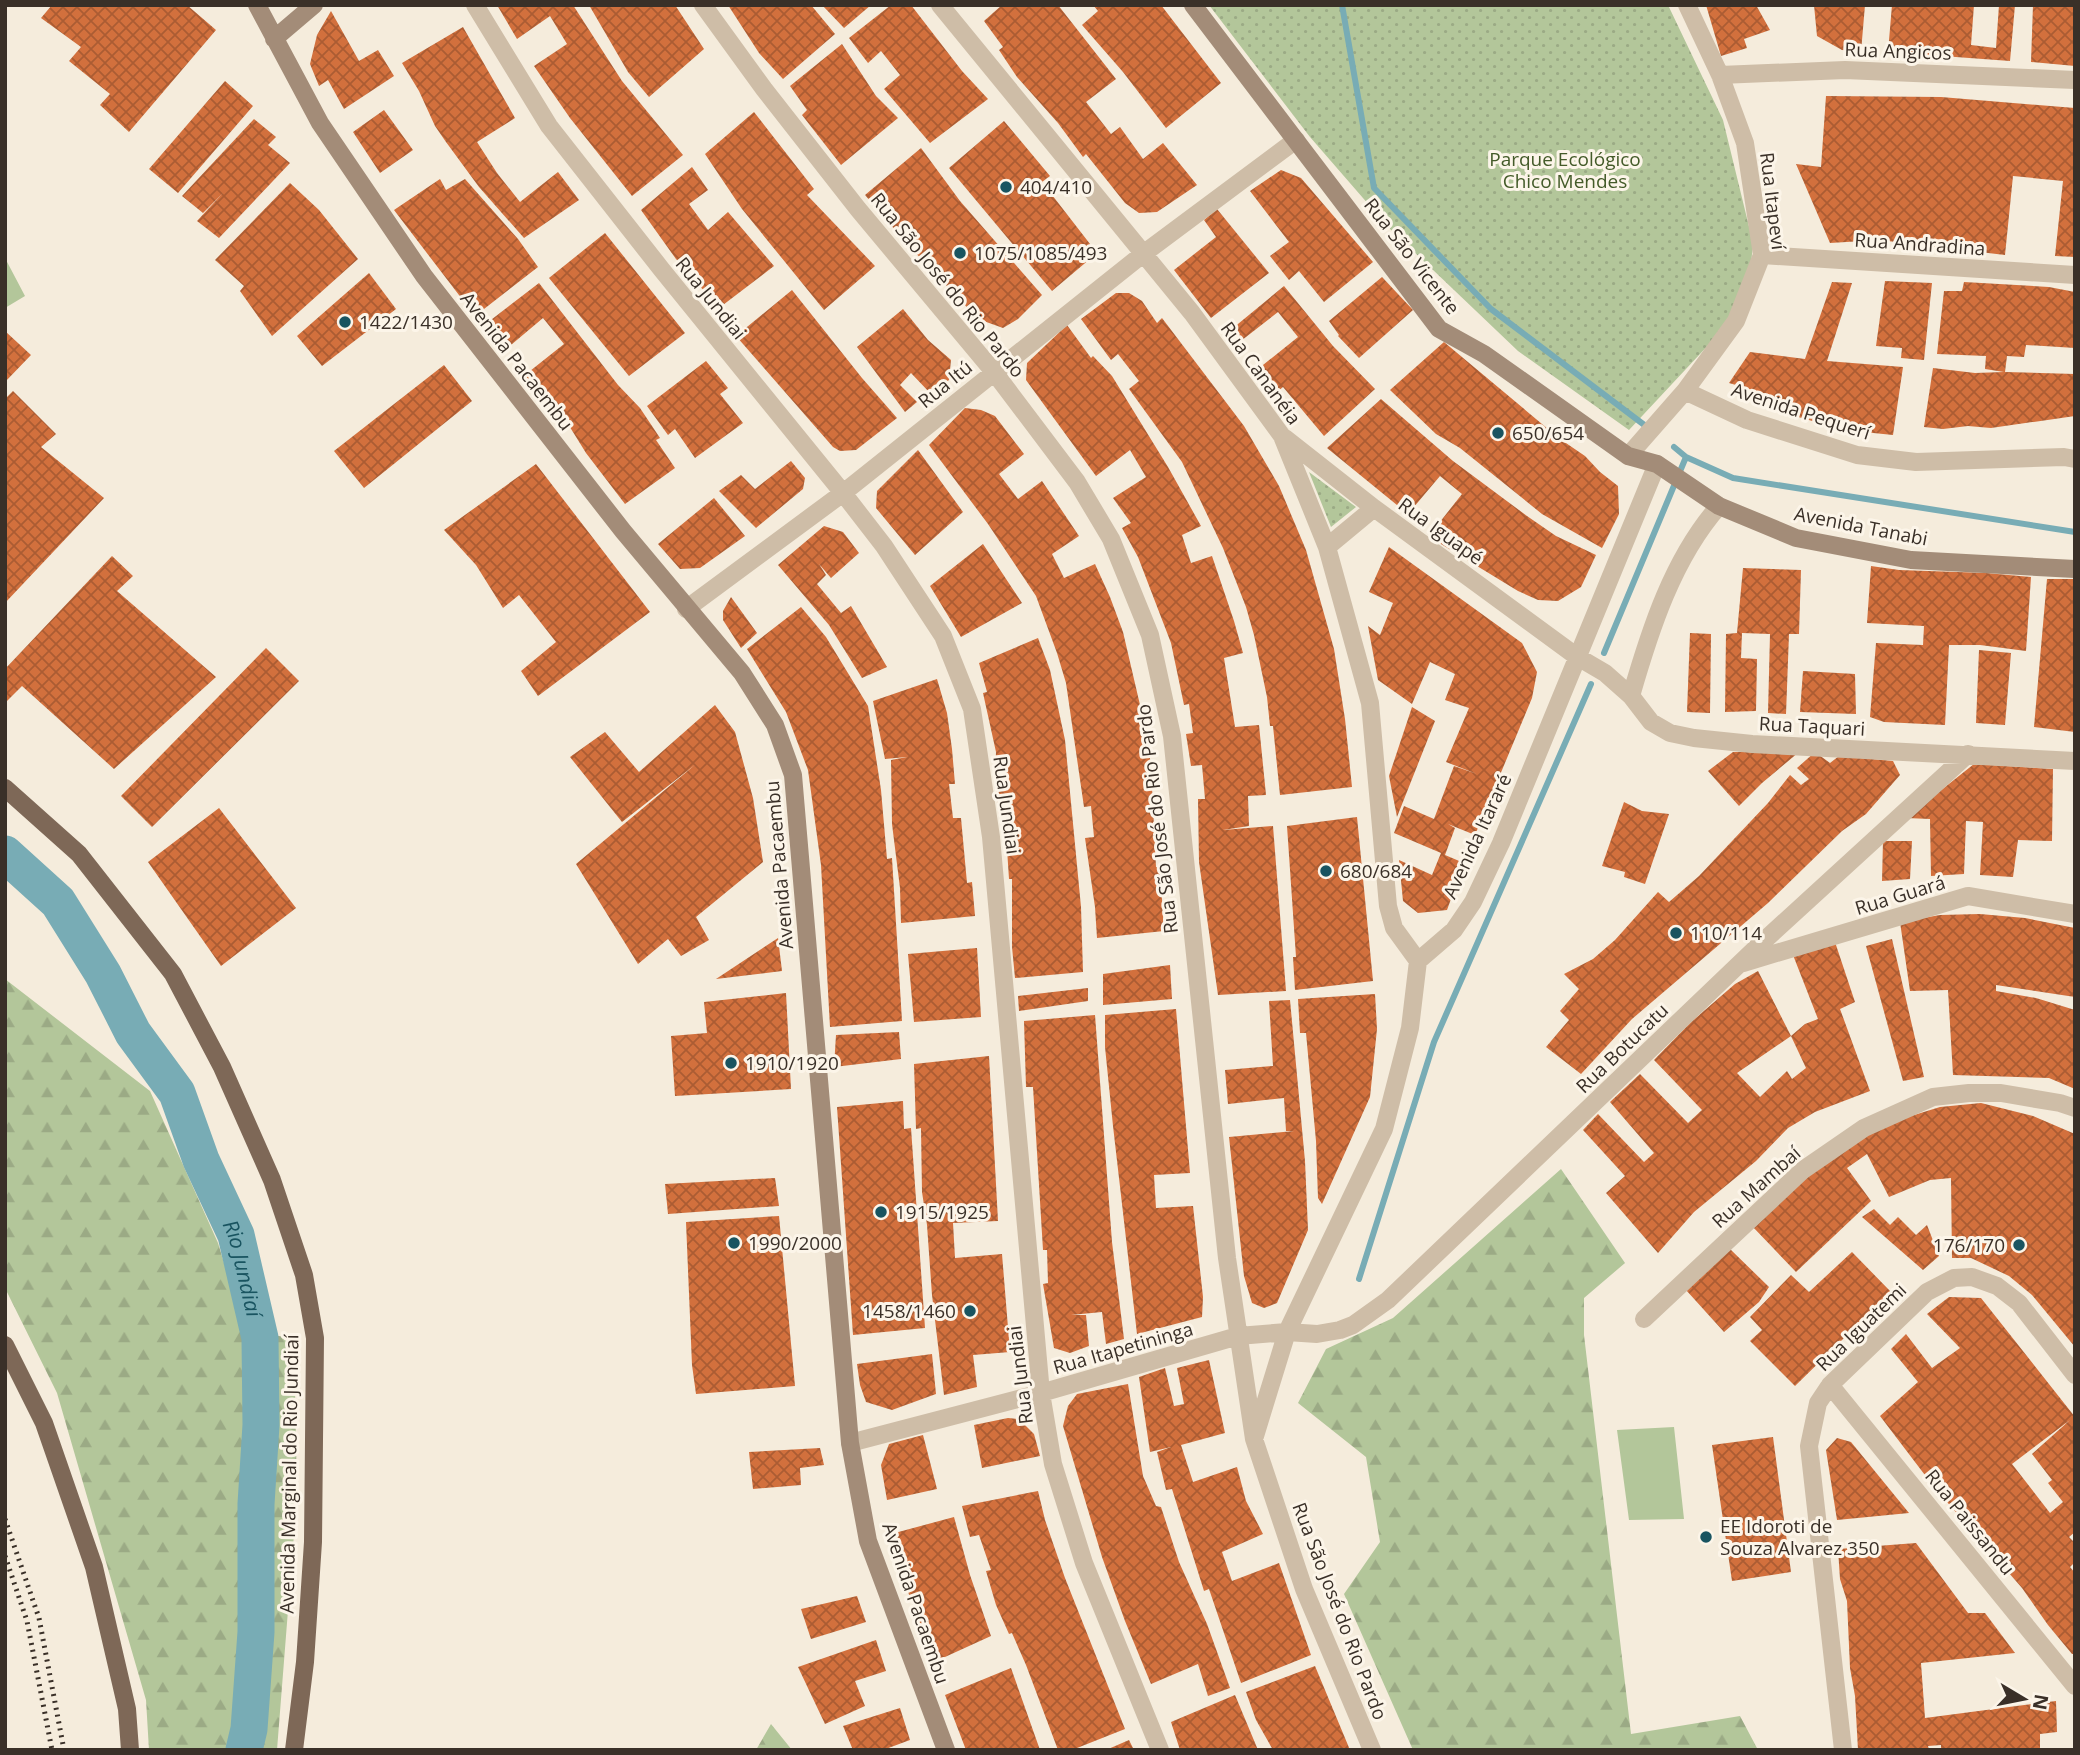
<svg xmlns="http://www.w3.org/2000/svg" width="2080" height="1755" font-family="'Open Sans',sans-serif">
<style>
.grass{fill:url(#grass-dots)}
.forest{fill:url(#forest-firs)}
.garden{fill:#b3c69a}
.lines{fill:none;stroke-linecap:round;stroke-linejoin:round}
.stream{stroke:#78acb5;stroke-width:6}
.river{stroke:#78acb5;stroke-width:37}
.building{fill:url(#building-cross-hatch);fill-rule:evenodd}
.street{stroke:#cebda7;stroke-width:18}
.secondary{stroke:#a38c78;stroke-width:18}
.primary{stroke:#7e6857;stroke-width:18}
.rail{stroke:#3a3028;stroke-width:5;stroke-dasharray:2 5;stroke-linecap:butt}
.poi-dot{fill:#195460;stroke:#fcf5e9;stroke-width:2.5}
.labels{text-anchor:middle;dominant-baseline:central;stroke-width:6;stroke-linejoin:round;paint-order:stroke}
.street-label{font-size:19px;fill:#3a3028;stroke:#fcf5e9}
.park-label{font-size:19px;fill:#445b29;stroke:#fcf5e9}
.poi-label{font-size:19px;fill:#3a3028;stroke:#fcf5e9;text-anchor:start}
.water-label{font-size:21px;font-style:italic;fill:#195460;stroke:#fcf5e9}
</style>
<defs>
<pattern id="grass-dots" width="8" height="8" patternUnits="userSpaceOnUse" patternTransform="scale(1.75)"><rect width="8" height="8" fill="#b3c69a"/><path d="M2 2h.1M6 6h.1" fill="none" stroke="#9baa85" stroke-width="1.8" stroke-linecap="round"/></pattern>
<pattern id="forest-firs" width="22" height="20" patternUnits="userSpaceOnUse" patternTransform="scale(1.75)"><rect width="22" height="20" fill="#b3c69a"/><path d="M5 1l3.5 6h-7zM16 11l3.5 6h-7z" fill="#9baa85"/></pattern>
<pattern id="building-cross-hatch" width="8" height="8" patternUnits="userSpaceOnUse" patternTransform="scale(1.75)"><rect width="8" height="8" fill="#d2703d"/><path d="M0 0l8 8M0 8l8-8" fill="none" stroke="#ab5c33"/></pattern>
</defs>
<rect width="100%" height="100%" fill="#f5ecdc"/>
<path class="grass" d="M1209 5H1668L1723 120 1753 243 1750 276 1728 324 1629 430 1518 351 1389 228 1310 137Z
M1309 472 1356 507 1331 527Z"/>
<path class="forest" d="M5 979 150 1091 218 1243 244 1329 294 1339 297 1496 277 1750H149L146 1700 57 1393 5 1288Z
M1561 1169 1625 1263 1584 1298V1335L1631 1734 1740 1716 1758 1750H1413L1344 1594 1380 1542 1366 1457 1298 1403 1326 1349 1393 1318Z
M771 1724 792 1750H756Z"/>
<path class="garden" d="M5 258 25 296 5 308Z
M1674 1427 1684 1519 1629 1520 1617 1430Z"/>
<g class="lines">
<path class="stream" d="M1342 5 1374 188 1491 309 1647 427
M1674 447 1686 457 1733 478 2075 532
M1604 653 1686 457
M1359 1279 1434 1042 1591 684"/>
<path class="river" id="s1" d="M5 854 58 902 103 974 133 1033 177 1093 201 1160 236 1235 260 1338 261 1425 256 1504V1632L249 1729 244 1750"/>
</g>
<path class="building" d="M52 5H187L216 30 129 132 100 105 110 94 69 61 81 47 41 18Z
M497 5H573L622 81 683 155 632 196 570 118 534 66 567 44 550 16 517 39Z
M589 5H675L704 49 649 97 628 72Z
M728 5H811L835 34 783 79 759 53Z
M822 5H871L844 28Z
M891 5H911L962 71 988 99 930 143 884 89 900 75 881 51 868 63 849 38Z
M1002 5H1058L1116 79 1086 102 1111 134 1120 127 1143 159 1163 143 1197 185 1157 212 1139 213 1125 203 1086 154 1083 157 1058 123 1017 77 999 50 1003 47 984 21Z
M1093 5H1161L1221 83 1166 128 1123 72 1082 25 1098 11Z
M1706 5H1756L1770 30 1744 39 1747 48 1721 56Z
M1814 5H1865L1861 52 1842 50 1817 36Z
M1892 5H1974L1971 45 1996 48 1999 5H2015L2010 61 1888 52Z
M2033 5H2075V66L2031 62Z
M331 11 359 61 378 50 394 76 344 109 328 80 319 86 310 64 317 35Z
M463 27 515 118 477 142 497 173 520 202 558 172 579 200 524 238 479 187 446 142 435 126 419 91 402 63Z
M842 44 876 96 898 118 841 165 802 115 807 110 790 86Z
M225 81 253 106 178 193 149 169Z
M1826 96 1941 97 2075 108V257L2055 256 2063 181 2013 176 2005 255 1879 240 1830 243 1796 164 1821 167Z
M384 110 413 150 380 173 353 132Z
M754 112 814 189 807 195 875 266 824 310 742 209 705 154Z
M254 119 276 137 268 145 290 163 219 238 197 221 223 193 203 213 182 196Z
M1004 121 1050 176 1042 182 1097 253 1052 291 949 168Z
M921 148 960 201 1042 295 1018 319 1003 328 978 319 909 246 865 195Z
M692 167 708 190 689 204 708 230 728 212 774 266 719 308 676 259 641 210Z
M1281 170 1301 178 1373 262 1324 302 1299 271 1289 280 1270 256 1289 242 1250 191Z
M440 179 446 190 465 179 518 239 538 267 475 316 394 210Z
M290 183 319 210 358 259 272 336 240 291 244 286 215 260Z
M1217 209 1269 273 1211 318 1174 270 1216 237 1204 220Z
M605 233 685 333 629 376 549 278Z
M369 273 396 309 322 366 297 336Z
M1382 277 1413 310 1359 358 1338 336 1339 335 1329 321Z
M1885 281 1932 283 1924 360 1901 358 1902 348 1876 346Z
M1832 282 1852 283 1827 361 1903 367 1893 435 1844 430 1767 408 1773 396 1729 383 1750 352 1805 359Z
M1964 282 2049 287 2075 292V348L2026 345 2024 357 2007 356 2005 372 2075 374V416L1991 428 1968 426 1943 429 1924 427 1933 368 1975 373 2004 372 1985 369 1986 356 1937 354 1944 291H1962Z
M539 283 618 385 640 408 660 438 656 440 675 468 625 504 586 453 568 424 565 426 525 375 564 344 543 318 505 350 487 323Z
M1284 286 1333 346 1375 389 1324 436 1283 387 1277 392 1258 369 1298 337 1278 312 1237 344 1227 333Z
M792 290 862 378 897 418 856 450 840 451 833 447 736 336Z
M1116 293H1129L1142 301 1157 323 1162 318 1244 426 1279 486 1306 550 1334 649 1345 719 1352 787 1280 795 1273 726H1270L1267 697 1254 635 1246 607 1223 548 1182 462 1129 389 1139 381 1118 354 1111 360 1081 319Z
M903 309 928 340 951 360 949 380 930 393 911 373 900 385 917 402 905 412 857 347Z
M1067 325 1091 358 1093 356 1112 376 1168 467 1201 526 1182 535 1191 563 1212 556 1234 621 1243 653 1224 658 1235 727 1259 725 1266 795 1248 796 1249 826 1223 830 1273 826 1286 991 1218 995 1199 862 1198 799H1205L1202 765 1191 766 1186 734 1193 733 1189 704 1184 705 1171 643 1138 557 1122 528 1131 523 1113 498 1146 477 1130 450 1096 476 1026 380 1027 363Z
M5 331 31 355 5 382Z
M1444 342 1560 439 1585 456 1600 472 1618 486 1619 514 1602 548 1542 514 1460 448 1436 434 1390 390Z
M706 361 728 388 720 394 743 423 695 458 675 429 668 435 647 406Z
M444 365 472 401 364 488 334 451Z
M13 391 56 434 41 447 104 498 5 603V399Z
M1381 399 1453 461 1527 516 1556 536 1596 555 1581 587 1558 601 1538 600 1518 591 1441 544 1432 532 1462 494 1440 476 1408 514 1327 448Z
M965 408 981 410 995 416 1024 454 999 474 1018 499 1042 481 1079 536 1052 554 1064 578 1095 564 1110 597 1123 632 1147 735 1151 767 1156 867H1160L1164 931 1097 938 1095 907 1085 838 1094 837 1091 806 1084 807 1066 683 1057 653 1036 596 988 524 929 445Z
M918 450 963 512 915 555 876 508 877 491Z
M791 461 805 478 803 489 756 528 719 491 741 475 755 489Z
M536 464 650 612 538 696 521 671 556 642 519 595 503 608 476 565 444 530Z
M714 498 745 536 700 568 680 569 658 544Z
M824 526 843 532 859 553 831 578 819 564 826 575 817 584 841 613 851 606 887 667 862 678 829 625 778 565Z
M983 544 1022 603 961 637 930 586Z
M1389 547 1522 643 1537 672 1532 698 1475 835 1448 824 1455 828 1445 855 1464 863 1447 910 1418 913 1403 901 1399 860 1432 875 1441 853 1394 833 1404 806 1434 819 1454 766 1477 774 1446 762 1469 708 1445 700 1455 674 1430 662 1412 704 1378 680 1368 626 1380 635 1393 603 1369 592Z
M112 556 133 576 117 591 216 677 114 769 22 686 5 703V669Z
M1871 566 1899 570 1986 573 2031 577 2026 651 1980 645H1949L1945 725 1884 722 1870 717 1876 643 1923 645 1924 626 1867 623Z
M1743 568 1801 570 1799 634H1789L1786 714 1768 713 1770 634 1742 633 1741 658 1757 659 1756 711 1725 712 1726 634 1737 633Z
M2047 579H2075V732L2034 727Z
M731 597 757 633 741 648 723 620V611Z
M801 607 826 637 868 706 881 790 887 859 892 858 902 1021 830 1027 821 865 808 770 786 712 747 649Z
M1690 633 1711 634 1710 713 1687 712Z
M1038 638 1050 670 1065 740 1081 907 1083 972 1015 978 1012 947V879H1009L1007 849H1004V815H999L995 781 996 752 983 693 987 692 979 663Z
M266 648 299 681 152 827 121 796Z
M1979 650 2011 653 2005 725 1976 723Z
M1803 671 1855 674 1856 714 1800 712Z
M937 679 947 713 952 749 955 784H949L953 818H961L967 883 972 882 975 916 901 923 900 888 892 824 891 760 907 757 885 759 873 701Z
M715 705 735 732 753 798 763 862 696 917 709 940 681 956 668 939 638 964 576 864 696 764 622 822 570 757 605 732 639 772Z
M1412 707 1435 721 1397 817 1389 776Z
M1733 752H1799L1762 783 1739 806 1708 771Z
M1815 752 1830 763 1839 756 1893 761 1900 775 1866 814 1842 831 1768 903 1632 1019 1581 1074 1546 1047 1569 1020 1560 1011 1579 989 1564 974 1593 959 1615 940 1658 892 1669 902 1699 876 1768 803 1790 775 1801 785 1809 779 1797 768Z
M1974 764 2053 769 2052 841 2018 840 2013 877 1980 875 1983 822 1966 821 1964 874 1931 876 1930 819 1906 818Z
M1624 802 1642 811 1669 814 1645 884 1624 877 1625 872 1602 866Z
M219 808 296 908 221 966 148 862Z
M1357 817 1373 981 1295 990 1293 957H1296L1287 826Z
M1883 841H1912L1910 879 1882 881Z
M1980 914 2025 918 2075 928V997L1996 985V991L2036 998 2075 1010V1089L2049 1078 1953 1075 1948 990 1910 991 1900 922 1940 915Z
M778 938 782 971 716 979Z
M1892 939 1924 1077 1903 1081 1866 946Z
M1835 942 1855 1002 1840 1009 1870 1091 1815 1112 1788 1128 1756 1161 1694 1212 1658 1253 1606 1193 1625 1176 1583 1130 1598 1114 1644 1162 1654 1153 1610 1102 1640 1074 1688 1123 1702 1110 1654 1060 1690 1023 1735 984 1758 971 1791 1036 1805 1024 1818 1019 1793 955ZM1791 1036 1806 1068 1792 1079 1787 1071 1760 1097 1737 1073Z
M977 948 981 1017 914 1022 908 954Z
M1170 965 1172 999 1103 1005V974Z
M1088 988V1001L1019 1011 1018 996Z
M786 993 791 1089 675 1096 671 1036 707 1033 704 1002Z
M1375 994 1377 1029 1370 1097 1322 1204 1318 1198 1316 1141 1306 1033H1300L1298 999Z
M1290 1000 1305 1161 1308 1230 1277 1303 1264 1308 1252 1303 1244 1276 1229 1137 1294 1131H1286L1284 1098 1228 1104 1225 1070 1273 1066 1269 1001Z
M1176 1009 1190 1173 1154 1175 1156 1208 1193 1206 1203 1297 1202 1317 1137 1334 1113 1126 1105 1047V1015Z
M1095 1015 1112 1242 1124 1339 1106 1344 1102 1312 1071 1315H1086L1089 1346 1070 1353 1054 1348 1043 1284 1048 1283 1047 1250H1043L1033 1087H1026L1024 1021Z
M899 1032 901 1059 834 1067 836 1035Z
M989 1056 998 1221 953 1223 955 1258 1002 1254 1010 1352 973 1355 977 1387 944 1395 932 1295 927 1225 922 1192 921 1128 916 1129 914 1064Z
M903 1101 904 1129 911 1128 925 1328 853 1335 837 1107Z
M1981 1103 2033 1116 2075 1134V1347L2032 1295 2009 1276 1971 1258H1952L1951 1178 1930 1180 1889 1197 1867 1154 1847 1168 1871 1201 1796 1272 1752 1226 1819 1167 1858 1139 1898 1120 1940 1107Z
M775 1178 779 1206 668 1214 665 1184Z
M1874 1209 1890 1225 1898 1217 1916 1235 1927 1225 1939 1256 1923 1270 1862 1217Z
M779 1216 795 1386 696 1394 692 1365 686 1222Z
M1729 1248 1769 1287 1759 1302 1724 1332 1686 1290Z
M1852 1252 1891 1292 1795 1386 1750 1341 1762 1330 1750 1317 1791 1275 1809 1292Z
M1949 1297 1981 1298 2075 1417V1532L2069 1537 2075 1543V1562L2070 1567 2075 1573V1654H2072L2048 1625 2022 1588 1934 1487 1880 1416 1918 1382 1891 1349 1906 1334 1932 1368 1960 1348 1927 1314ZM2070 1420 2032 1454 2052 1480 2048 1483 2063 1502 2050 1513 2012 1464Z
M932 1354 936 1394 892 1410 866 1402 860 1385 857 1364Z
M1209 1360 1225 1433 1181 1445 1193 1482 1237 1467 1246 1501 1263 1534 1222 1552 1232 1581 1279 1563 1311 1655 1241 1683 1209 1589 1204 1591 1172 1489 1166 1490 1157 1452 1171 1447 1150 1452 1139 1377 1165 1368 1174 1406 1184 1404 1177 1368Z
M1128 1384 1143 1476 1156 1506 1161 1507 1179 1562 1207 1624 1230 1688 1208 1696 1198 1664 1151 1684 1125 1621 1102 1557 1063 1426 1068 1406 1077 1394Z
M1008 1418 1019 1419 1034 1434 1040 1456 982 1468 974 1425Z
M923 1435 937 1489 887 1500 881 1465 889 1444Z
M1773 1437 1791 1572 1732 1581 1712 1445Z
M1837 1438 1851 1442 1909 1513 1837 1520 1826 1450Z
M820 1448 824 1465 800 1468 801 1485 753 1489 749 1452Z
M1038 1491 1045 1520 1065 1578 1125 1729 1072 1750H1058L1026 1665 1012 1633 1009 1634 996 1605 986 1571 991 1570 979 1535 970 1537 962 1506Z
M954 1517 970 1575 991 1636 934 1662 910 1598 891 1534Z
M1916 1543 1968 1613H1985L2015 1653 1921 1663 1925 1718 2056 1701 2057 1732 2040 1734V1750H1941V1745L1928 1746 1929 1750H1858L1855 1696 1850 1668 1847 1601 1840 1579 1838 1549Z
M857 1596 866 1622 811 1639 801 1609Z
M876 1640 886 1671 855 1681 865 1706 825 1724 798 1667Z
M1315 1666 1350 1750H1273L1256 1720 1246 1692Z
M1011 1668 1040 1750H966L945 1695Z
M1235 1695 1258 1750H1180L1171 1722Z
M900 1708 910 1740 883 1750H853L843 1726Z
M1129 1740 1134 1750H1106Z"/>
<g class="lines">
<path class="street" d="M475 5 549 126 662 270 843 493 884 546 943 636 972 709 991 837 1041 1393 1053 1464 1084 1563 1160 1750
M703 5 764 89 858 209 994 372 1077 482 1111 539 1150 635 1172 736 1227 1258 1254 1439 1304 1589 1372 1750
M940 5 1192 313 1282 436 1327 547 1370 703 1388 906 1394 928 1418 961
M1720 75 1845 70 2075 80
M1762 255 2075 275
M1685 391 1747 420 1857 455 1916 462 2064 457 2075 459
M1285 438 1374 508 1576 656 1605 673 1631 696 1651 722 1670 733 1694 738 1752 744 2075 761
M1628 456 1685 391 1736 321 1762 255 1745 143 1720 75 1687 5
M1327 547 1374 508
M686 609 843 493 1143 254 1296 140
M1631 696C1650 630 1673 558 1719 506
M1743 963 1968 896 2075 914
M1644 1319 1803 1170 1864 1128 1933 1097 1969 1093H2001L2060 1103 2075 1108
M1830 1385 2075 1686
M1255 1436 1287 1332 1384 1129 1410 1028 1418 961 1454 930 1473 902 1501 843 1657 464
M850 1443 1041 1393 1238 1336 1287 1332 1317 1334 1340 1330 1353 1325 1388 1300 1756 948 1968 754
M1843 1750 1809 1446 1818 1403 1830 1385 1927 1292 1954 1278 1972 1277 1997 1286 2019 1303 2075 1375"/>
<path class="secondary" d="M257 5 320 123 424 276 623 531 742 673 775 725 793 775 850 1443 868 1541 946 1750
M1193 5 1439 329 1484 354 1628 456 1657 464 1719 506 1796 538 1911 560 2075 569
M274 39 314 5"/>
<path class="primary" d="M5 788 79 854 173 974 222 1067 272 1180 304 1275 315 1338 313 1542 305 1662 294 1750
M5 1345 44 1423 94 1567 127 1709 130 1750"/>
<path class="rail" d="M5 1519 39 1618 64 1750
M5 1556 27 1621 52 1750"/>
</g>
<g class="poi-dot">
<circle cx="1006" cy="187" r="7"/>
<circle cx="960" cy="253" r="7"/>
<circle cx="345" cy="322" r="7"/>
<circle cx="1498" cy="433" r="7"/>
<circle cx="1326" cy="871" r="7"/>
<circle cx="1676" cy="933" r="7"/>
<circle cx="731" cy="1063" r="7"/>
<circle cx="881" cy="1212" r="7"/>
<circle cx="734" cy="1243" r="7"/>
<circle cx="2019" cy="1245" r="7"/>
<circle cx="970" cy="1311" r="7"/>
<circle cx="1706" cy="1537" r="7"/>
</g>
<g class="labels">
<g class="street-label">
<text transform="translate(1898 51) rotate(2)">Rua Angicos</text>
<text transform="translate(1773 201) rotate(83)">Rua Itapeví</text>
<text transform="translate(1920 244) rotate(4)">Rua Andradina</text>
<text transform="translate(1412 256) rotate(52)">Rua São Vicente</text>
<text transform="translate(948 285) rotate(51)">Rua São José do Rio Pardo</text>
<text transform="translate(711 298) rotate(51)">Rua Jundiai</text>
<text transform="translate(517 361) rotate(52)">Avenida Pacaembu</text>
<text transform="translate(1261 373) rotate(54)">Rua Cananéia</text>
<text transform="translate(945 384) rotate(-39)">Rua Itú</text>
<text transform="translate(1801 411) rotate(18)">Avenida Pequerí</text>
<text transform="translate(1861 526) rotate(11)">Avenida Tanabi</text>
<text transform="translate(1441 531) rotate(36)">Rua Iguapé</text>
<text transform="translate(1812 726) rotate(3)">Rua Taquari</text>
<text transform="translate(1007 805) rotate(82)">Rua Jundiai</text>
<text transform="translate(1157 819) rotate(-97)">Rua São José do Rio Pardo</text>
<text transform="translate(1477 836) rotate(-65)">Avenida Itararé</text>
<text transform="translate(779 865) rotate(-95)">Avenida Pacaembu</text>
<text transform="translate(1900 895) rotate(-17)">Rua Guará</text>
<text transform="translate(1622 1048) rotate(-44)">Rua Botucatu</text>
<text transform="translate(1756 1187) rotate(-42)">Rua Mambaí</text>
<text transform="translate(1861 1327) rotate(-44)">Rua Iguatemi</text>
<text transform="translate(1123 1348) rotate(-16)">Rua Itapetininga</text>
<text transform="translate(1020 1375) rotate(-97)">Rua Jundiai</text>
<text transform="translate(289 1474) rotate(-89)">Avenida Marginal do Rio Jundiaí</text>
<text transform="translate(1970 1522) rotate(51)">Rua Paissandu</text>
<text transform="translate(916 1603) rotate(71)">Avenida Pacaembu</text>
<text transform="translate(1340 1611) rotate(69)">Rua São José do Rio Pardo</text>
</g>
<g class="park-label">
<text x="1565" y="159">Parque Ecológico<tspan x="1565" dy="22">Chico Mendes</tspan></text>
</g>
<g class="poi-label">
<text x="1020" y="187">404/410</text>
<text x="974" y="253">1075/1085/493</text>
<text x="359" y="322">1422/1430</text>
<text x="1512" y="433">650/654</text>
<text x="1340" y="871">680/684</text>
<text x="1690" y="933">110/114</text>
<text x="745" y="1063">1910/1920</text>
<text x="895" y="1212">1915/1925</text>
<text x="748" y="1243">1990/2000</text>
<text x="2005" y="1245" text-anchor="end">176/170</text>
<text x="956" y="1311" text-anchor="end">1458/1460</text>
<text x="1720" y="1526">EE Idoroti de<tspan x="1720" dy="22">Souza Alvarez 350</tspan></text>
</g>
<g class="water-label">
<text stroke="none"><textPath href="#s1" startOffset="485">Rio Jundiaí</textPath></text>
</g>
</g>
<rect width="2080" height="1755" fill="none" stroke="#3a3028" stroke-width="14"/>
<g transform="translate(2024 1699) rotate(100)" stroke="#fcf5e9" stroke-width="5" paint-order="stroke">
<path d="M0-5L12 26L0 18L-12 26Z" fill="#3a3028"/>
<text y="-10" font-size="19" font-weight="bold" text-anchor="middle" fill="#3a3028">N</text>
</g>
</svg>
